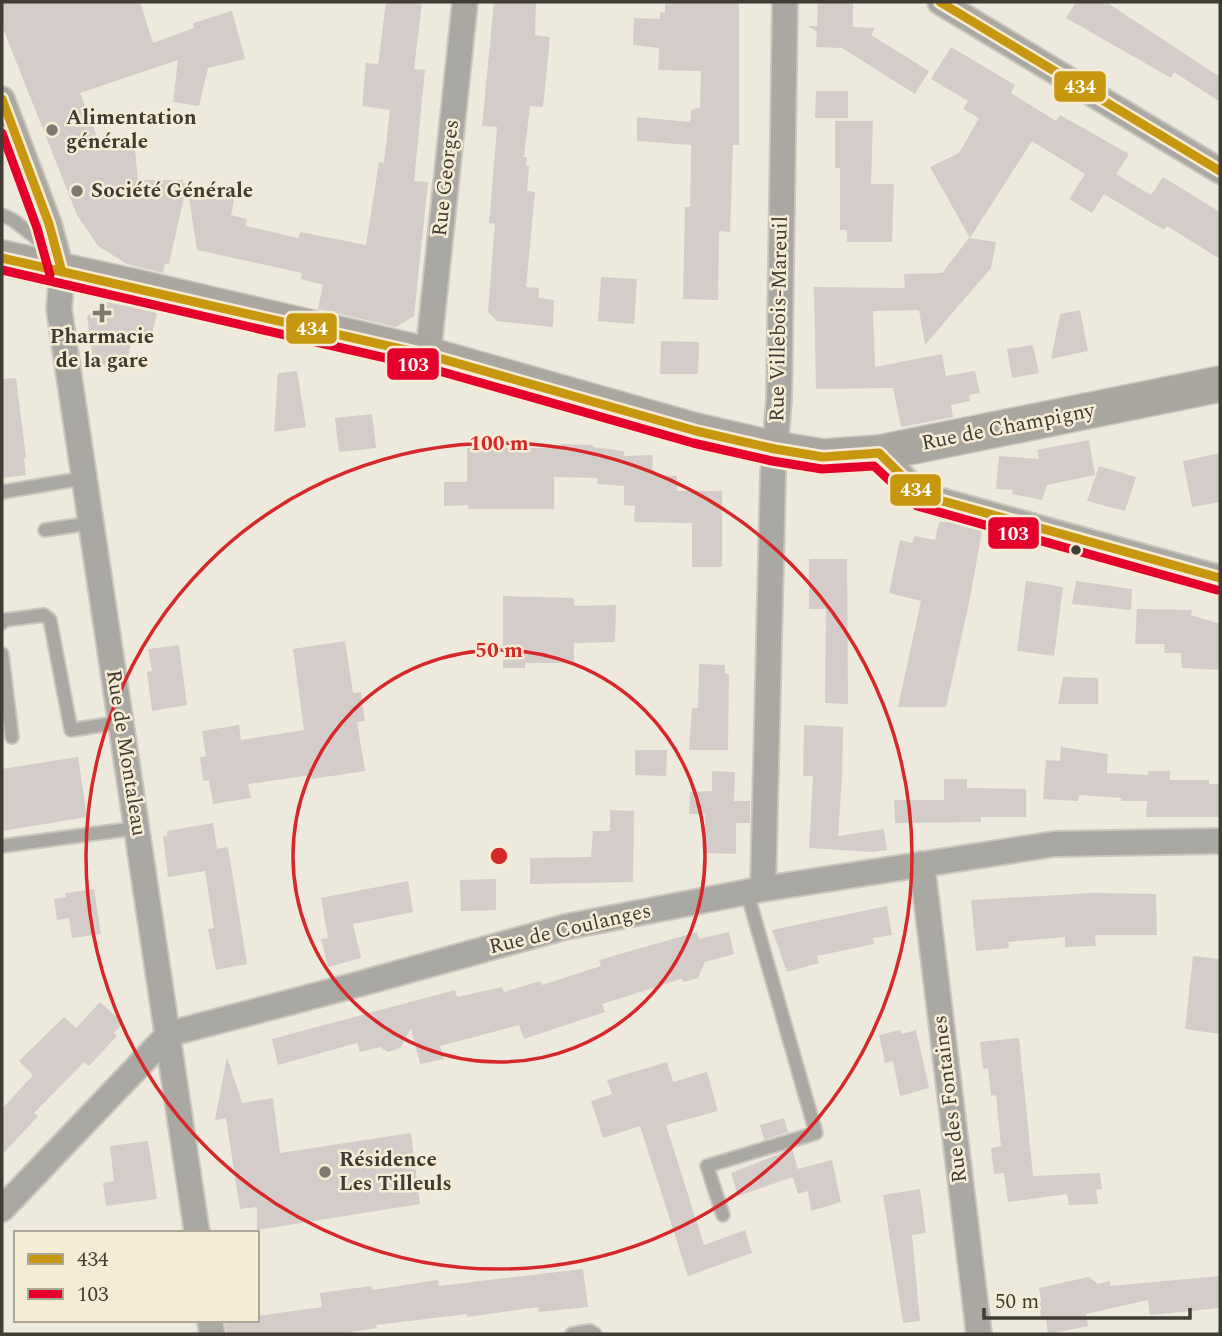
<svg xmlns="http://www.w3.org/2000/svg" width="1222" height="1336" font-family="Spectral,serif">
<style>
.building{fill:#d3ccc9}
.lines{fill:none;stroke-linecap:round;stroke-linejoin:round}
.lane-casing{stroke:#cac6bd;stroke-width:16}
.street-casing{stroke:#cac6bd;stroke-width:28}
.secondary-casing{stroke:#cac6bd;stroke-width:38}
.lane{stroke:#aaa8a2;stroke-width:12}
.street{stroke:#aaa8a2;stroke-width:24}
.secondary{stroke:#aaa7a0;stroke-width:35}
.bus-1-casing{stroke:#f6ecd5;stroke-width:14}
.bus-2-casing{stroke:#f6ecd5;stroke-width:14}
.bus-1{stroke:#c6970f;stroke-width:9}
.bus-2{stroke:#e4002b;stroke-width:9}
.ring{fill:none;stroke:#d62828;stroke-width:3.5}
.poi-dot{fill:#7d796e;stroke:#f6ecd5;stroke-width:2.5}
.bus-dot{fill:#403c33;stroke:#f6ecd5;stroke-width:2.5}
.labels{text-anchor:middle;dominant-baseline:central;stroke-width:5;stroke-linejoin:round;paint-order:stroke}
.poi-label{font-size:21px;font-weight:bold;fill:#403c33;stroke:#f6ecd5;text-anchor:start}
.street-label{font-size:21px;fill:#403c33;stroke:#f6ecd5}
.centre{fill:#d62828;stroke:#f6ecd5;stroke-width:3.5}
.ring-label{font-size:21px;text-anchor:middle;font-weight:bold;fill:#d62828;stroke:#f6ecd5;stroke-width:5;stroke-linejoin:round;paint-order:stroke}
.line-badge{stroke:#f6ecd5;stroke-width:2.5}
.badge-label{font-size:19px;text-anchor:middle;font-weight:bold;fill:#fff}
</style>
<rect width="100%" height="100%" fill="#eee9dd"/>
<path class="building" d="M2 2H140L153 43 194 28 193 23 232 11 245 59 208 68 199 106 173 102 178 60 80 93 100 144 134 139 138 180H183V183L187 184 169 264H165L163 273 127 264 98 246 77 215 2 26Z
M386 2H422L414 69 425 70 414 181 428 182 414 316 396 327 318 309 323 285 301 279 302 273 197 250 187 184 235 196 231 215 247 219 246 226 298 238 300 232 366 245 379 162 384 163 390 110 362 106 366 63 378 64Z
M494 2H536L535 35 550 37 543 107 530 106 524 157H527L526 166H529L527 191 535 192 526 287 539 288 538 298 554 300 553 327 497 321 488 312 495 224 489 223 497 127 482 126Z
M665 2H739V145H733L730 232 719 231 718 300 683 299 685 207H690L691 145 637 141V117L690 122 691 110 700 107 701 71 658 70 659 48 633 45 634 18 660 19V12L665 13Z
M818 2H853V27L875 28 871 35 929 71 915 94 842 48 816 47 817 32 808 26H817Z
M1076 2H1106L1220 77V102L1174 72 1171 78 1066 18Z
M951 47 1015 85 1011 93 1056 121 1060 115 1129 154 1116 174 1151 195 1163 177 1220 212V259L1167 226 1164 230 1104 194 1092 213 1069 199 1085 174 1032 141 970 238 930 167 959 153 979 118 963 109 968 101 931 79Z
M816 91H848V118H815Z
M835 121H873L871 184H894L892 242H847V230H840V168H835Z
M969 238 996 242 991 268 925 345 919 310 873 311 875 367 942 354 946 376 975 371 980 393 969 395 970 401 951 405 953 417 901 427 893 388 816 389 814 287 905 288 904 274 942 273Z
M601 277 637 279 634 324 598 321Z
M103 301 157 313 152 334 145 332 143 343 132 341 126 363 94 367 87 316Z
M1080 310 1088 351 1051 359 1060 314Z
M661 341 699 342 698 374H660Z
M1033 345 1039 373 1012 378 1007 349Z
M297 371 306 427 274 432 278 373Z
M16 378 26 457 24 458 26 475 2 478V379Z
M372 414 376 448 339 452 335 418Z
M1089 440 1095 475 1047 485 1042 500 1012 494 1013 490 996 489 999 456 1039 459 1037 450Z
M561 444 593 445V447L624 451V456L653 455 652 475 677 476V491H722V567H692V523L634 522 635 506 624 505V486L597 484 598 478 554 477V509H468V505L444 506V482H467V448H561Z
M1220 453V502L1192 507 1183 461Z
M1099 466 1136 477 1125 511 1087 501Z
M939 522H948L982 531 970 598 946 707H898L921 601 889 593 900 540 912 543 915 536 935 540Z
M809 559H847L848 704 825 703 826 609H809Z
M1026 581 1063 587 1054 656 1017 651Z
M1076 581 1132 589 1131 610 1072 604Z
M503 596 574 598V606L616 605 615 642 574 643V663H525V668H503Z
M1137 609 1192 610 1191 615 1220 624V670L1182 668 1181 653H1164L1165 644H1135Z
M345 641 353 693 361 692 365 721 357 722 365 771 312 779 311 775 248 784 251 798 213 804 209 780 203 781 200 757 206 756 202 731 239 725 241 740 304 730 293 649Z
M179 645 187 705 152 711 147 672 152 671 148 649Z
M699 664 725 665V674H729L728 750H689L692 708H698Z
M1063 677 1098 678V704H1058Z
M804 725 843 727 842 777 838 836 884 829 887 850 873 852 809 848 813 776H803Z
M1061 747 1108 754 1107 773 1148 775V771H1170V780H1209V784H1220V817H1146L1147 801H1121L1122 798 1079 795 1078 801 1043 799 1046 760 1060 761Z
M635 750H667L666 776 635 775Z
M78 757 87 817 2 831V769Z
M712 771 735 772 734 801H750V823H736V854L705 853V814H689L690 792 712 791Z
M944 779H967V788L1026 789V817H981V822L895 823 894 800H944Z
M610 810 634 811 633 882 530 884V858L591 857 593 831H610Z
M213 823 217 849 228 847 247 964 216 970 208 929 214 928 205 871 168 877 163 836H167V831Z
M496 879V910L461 911 460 880Z
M408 881 413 912 353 924 361 958 328 967 321 939 328 938 321 898Z
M94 889 101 934 72 938 69 918 57 920 54 899 66 897 65 893Z
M1093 893 1156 894 1157 935H1095L1096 946 1065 947V937L1008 942 1009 948 976 951 971 900Z
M887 906 892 935 873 938 874 944 817 956 819 963 787 972 772 930Z
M697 932 699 939 729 932 734 954 705 962 698 978 684 982 681 979 602 1004 605 1012 524 1039 519 1025 440 1046 444 1059 420 1064 411 1028 400 1048 388 1052 380 1047 360 1052 357 1043 278 1065 272 1039 455 990 457 997 502 987 504 992 540 981 542 985 601 966 599 960Z
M1193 956 1220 959V1034L1185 1029Z
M100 1002 123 1023 114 1033 117 1036 89 1066 84 1062 34 1113 38 1116 2 1155V1109L33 1075 19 1061 64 1017 76 1028Z
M900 1030 902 1034 916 1030 929 1088 900 1096 893 1061 885 1063 879 1035Z
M1019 1038 1033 1176 1100 1173 1102 1189 1096 1190 1098 1204 1069 1205 1067 1194 1008 1202 1004 1173 994 1174 991 1148 1001 1146 996 1095 991 1096 988 1068 983 1069 980 1042Z
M227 1057 242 1103 273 1098 280 1153 411 1133 420 1204 257 1230V1207L240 1209 226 1118 215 1120Z
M667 1062 673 1082 707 1072 718 1111 666 1125 704 1245 745 1230 752 1253 688 1276 640 1126 603 1138 591 1101 612 1094 607 1080Z
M784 1118 788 1132 764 1140 760 1125Z
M148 1141 157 1199 106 1206 103 1183 114 1181 110 1146Z
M792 1149 798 1169 832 1160 841 1202 811 1211 808 1191 798 1194 793 1177 738 1196 731 1173Z
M920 1189 926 1233 912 1235 920 1321 903 1323 883 1195Z
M583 1269 588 1307 539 1312 538 1307 467 1317V1314L376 1325 377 1328 338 1334H227L225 1321 257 1320V1316L322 1307 320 1293 371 1286 372 1290 438 1280 439 1286Z
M1220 1276V1308L1150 1315 1148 1300 1086 1314 1088 1326 1048 1334 1046 1320 1041 1317 1039 1305 1041 1301 1039 1288 1089 1277 1098 1284 1110 1281V1286Z"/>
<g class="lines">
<defs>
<path id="lane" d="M2 215 13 220 54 252
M2 492 85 478
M45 530 91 523
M2 623 5 620 44 615 50 620 71 730 122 722
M2 654 12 737
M2 846 137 828
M723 1215 707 1166 816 1133 747 892
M572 1334 590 1331 595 1334"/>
<path id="street" d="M940 2 1220 171
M2 99 49 224 62 272 59 309 197 1233
M428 355 465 2
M879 453 921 495 1220 578
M922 864 979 1334
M763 889 773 475 779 400 785 2
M2 1209 169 1034 359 984 565 927 763 889 1054 844 1220 841
M210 1320 212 1334"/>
<path id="secondary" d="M2 258 136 287 428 355 696 431 775 449 823 457 879 453 1220 384"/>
</defs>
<use href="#lane" class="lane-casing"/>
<use href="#street" class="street-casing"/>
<use href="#secondary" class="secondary-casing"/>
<use href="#lane" class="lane"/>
<use href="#street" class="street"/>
<use href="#secondary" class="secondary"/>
<defs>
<path id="bus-1" d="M940 2 1220 171
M2 99 49 224 62 272
M2 258 428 355 696 431 775 449 823 457 879 453 921 495 1220 578"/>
<path id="bus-2" d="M2 133 37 228 50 275
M2 270 425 367 693 443 772 461 822 469 874 466 917 506 1217 590"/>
</defs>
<use href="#bus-1" class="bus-1-casing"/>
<use href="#bus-2" class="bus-2-casing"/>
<use href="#bus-1" class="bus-1"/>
<use href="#bus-2" class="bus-2"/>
</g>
<g class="ring">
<circle cx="499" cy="856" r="206"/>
<circle cx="499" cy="856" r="413"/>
</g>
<g class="poi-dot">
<circle cx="52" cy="130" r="7"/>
<circle cx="77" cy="191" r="7"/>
<path d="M98.5 302.5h7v7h7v7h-7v7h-7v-7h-7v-7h7z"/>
<circle cx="325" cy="1172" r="7"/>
</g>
<circle class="bus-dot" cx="1076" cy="550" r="6"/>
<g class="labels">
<g class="poi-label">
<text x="66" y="118">Alimentation<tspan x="66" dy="24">générale</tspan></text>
<text x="91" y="191">Société Générale</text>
<text x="102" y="337" text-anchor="middle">Pharmacie<tspan x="102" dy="24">de la gare</tspan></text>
<text x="339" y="1160">Résidence<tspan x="339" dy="24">Les Tilleuls</tspan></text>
</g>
<g class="street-label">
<text transform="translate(446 178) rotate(-84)">Rue Georges</text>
<text transform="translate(779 319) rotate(-89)">Rue Villebois-Mareuil</text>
<text transform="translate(1008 427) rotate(-11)">Rue de Champigny</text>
<text transform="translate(126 753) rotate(81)">Rue de Montaleau</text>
<text transform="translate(570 929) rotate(-13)">Rue de Coulanges</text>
<text transform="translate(950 1099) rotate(-97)">Rue des Fontaines</text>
</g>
</g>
<circle cx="499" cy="856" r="10" class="centre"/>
<g class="ring-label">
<text x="499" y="450">100 m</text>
<text x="499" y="657">50 m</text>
</g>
<g class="line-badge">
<rect x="1053" y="70" width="54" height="33" rx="7" fill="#c6970f"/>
<rect x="285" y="312" width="53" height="33" rx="7" fill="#c6970f"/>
<rect x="386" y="347" width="54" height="34" rx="7" fill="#e4002b"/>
<rect x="889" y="473" width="53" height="34" rx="7" fill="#c6970f"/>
<rect x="987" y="516" width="53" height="34" rx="7" fill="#e4002b"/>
</g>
<g class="badge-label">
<text x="1080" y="93">434</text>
<text x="312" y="335">434</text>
<text x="413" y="371">103</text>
<text x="916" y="496">434</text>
<text x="1013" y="540">103</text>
</g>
<rect width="1222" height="1336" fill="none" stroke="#403c33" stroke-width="7"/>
<rect x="14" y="1231" width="245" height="91" fill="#f6ecd5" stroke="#ada694" stroke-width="2"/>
<rect x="28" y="1254" width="35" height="10" fill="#c6970f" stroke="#ada694" stroke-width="2"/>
<text x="77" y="1266" font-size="21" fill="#403c33">434</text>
<rect x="28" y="1289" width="35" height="10" fill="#e4002b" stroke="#ada694" stroke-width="2"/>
<text x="77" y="1301" font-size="21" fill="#403c33">103</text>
<path d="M984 1308v10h206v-10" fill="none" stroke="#403c33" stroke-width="3.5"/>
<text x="995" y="1308" font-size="21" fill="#403c33" stroke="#f6ecd5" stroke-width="5" paint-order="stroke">50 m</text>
</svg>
